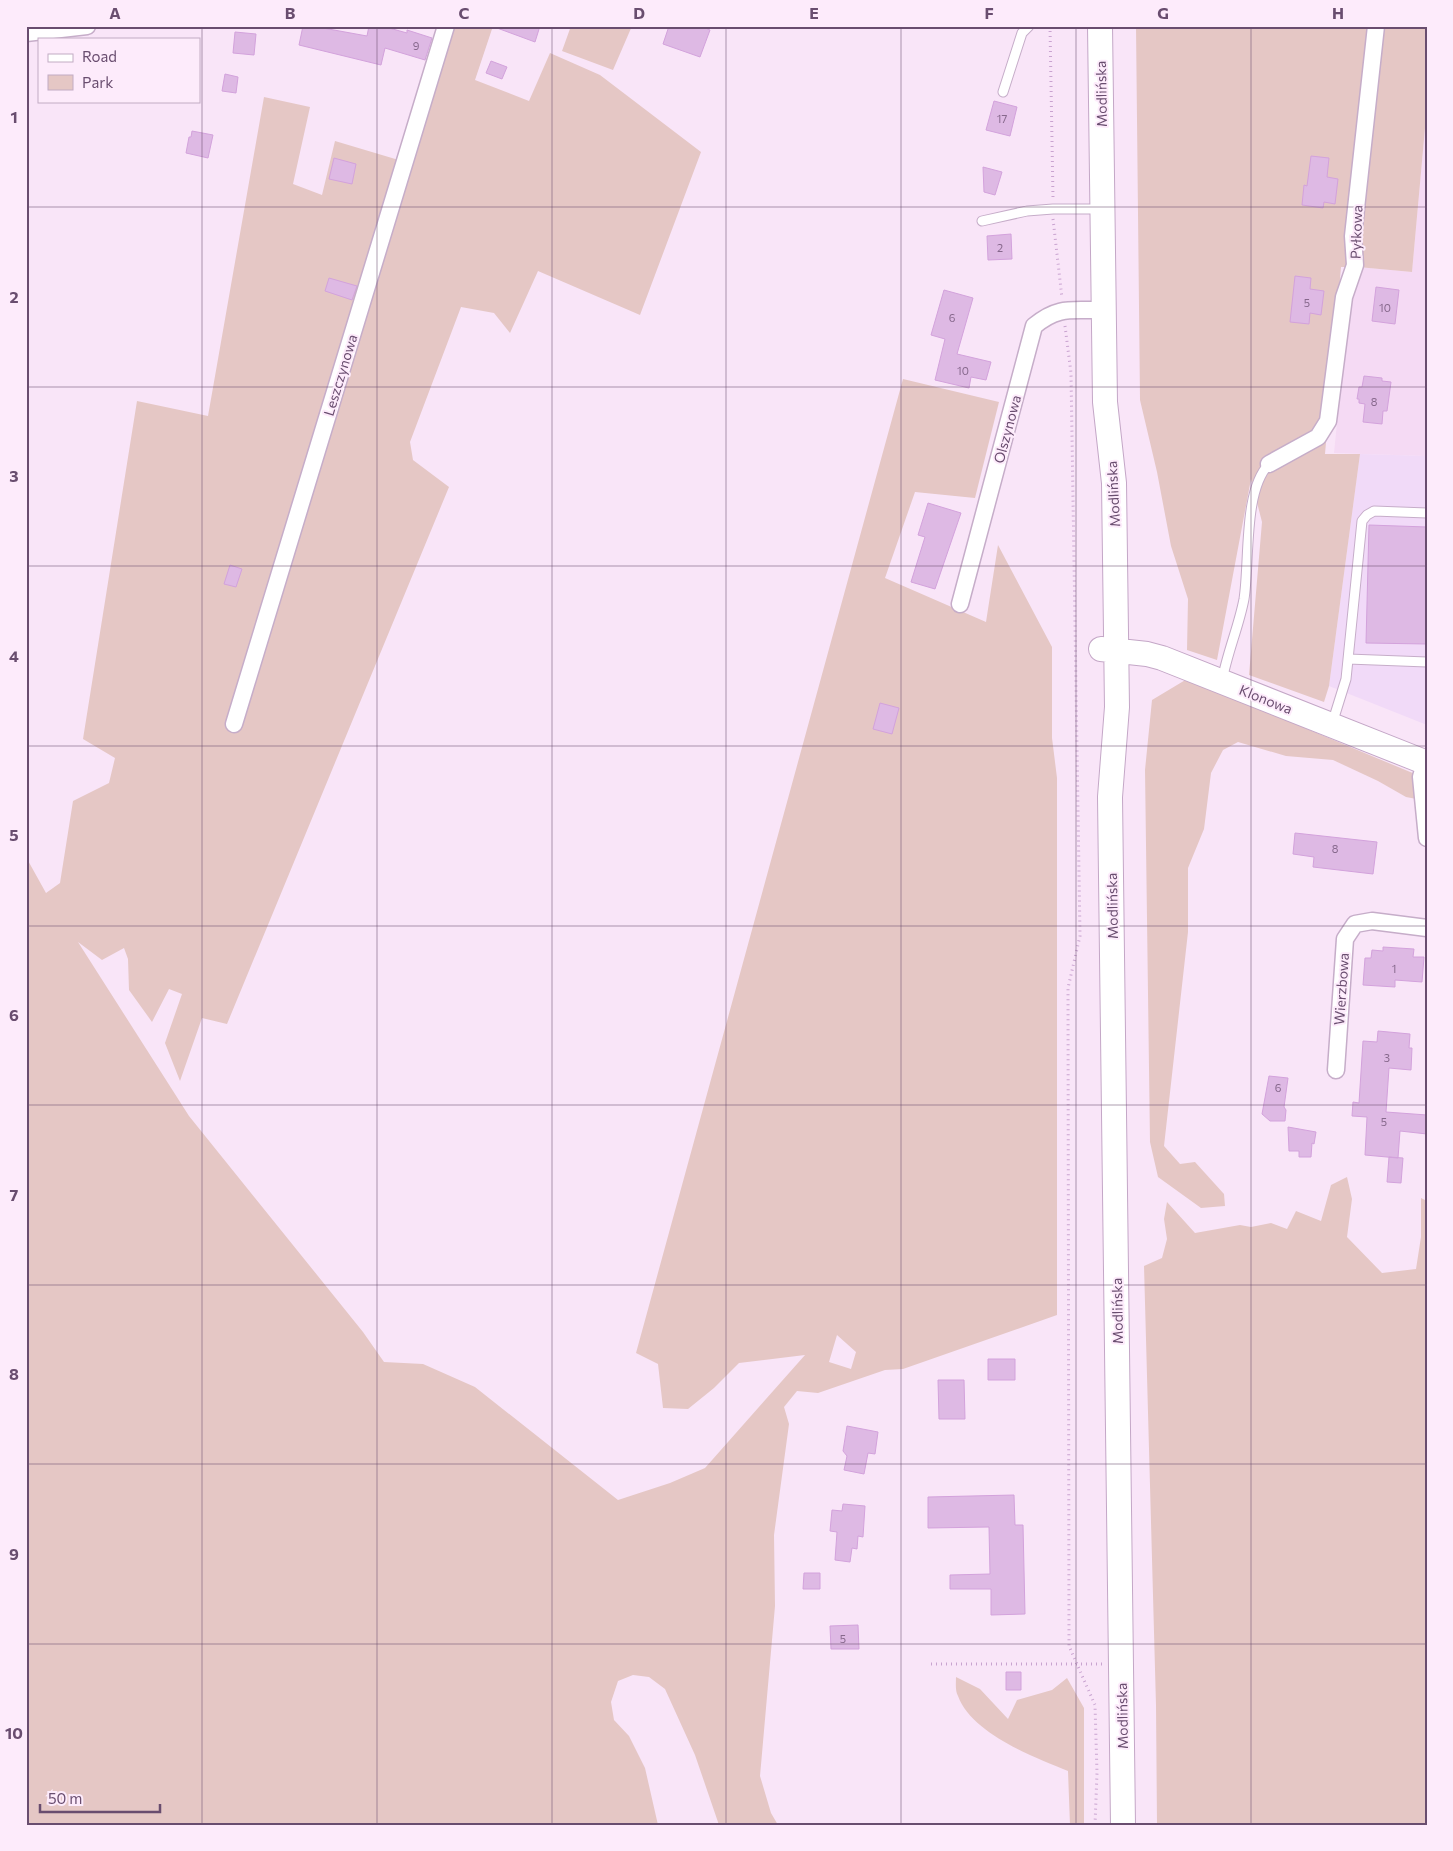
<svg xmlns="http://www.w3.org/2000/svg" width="1453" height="1851" font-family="Commissioner,sans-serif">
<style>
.residential{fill:#f5daf4}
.commercial{fill:#f1daf8}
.green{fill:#e5c7c5;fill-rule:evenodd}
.building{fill:#deb9e4;stroke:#d3a2dc}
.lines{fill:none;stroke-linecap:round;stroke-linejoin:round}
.lane-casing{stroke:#c6adc9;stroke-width:11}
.street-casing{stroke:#c6adc9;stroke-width:19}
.secondary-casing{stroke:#c4a7c7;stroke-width:26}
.path{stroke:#c9a3d0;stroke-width:3;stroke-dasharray:1 4;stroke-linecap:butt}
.lane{stroke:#fff;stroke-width:9}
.street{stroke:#fff;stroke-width:16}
.secondary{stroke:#fff;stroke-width:24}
.grid{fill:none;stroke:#694d6f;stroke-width:1;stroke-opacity:0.55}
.labels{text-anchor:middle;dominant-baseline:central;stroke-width:4;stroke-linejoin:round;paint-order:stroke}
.number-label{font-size:11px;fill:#86688c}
.street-label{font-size:14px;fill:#694d6f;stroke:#fdebfb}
.neatline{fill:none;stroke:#694d6f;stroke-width:2}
.grid-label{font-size:16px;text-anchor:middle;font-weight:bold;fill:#694d6f}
</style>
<rect width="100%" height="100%" fill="#f9e5f8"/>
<path class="residential" d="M1427 106V456L1334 453 1346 333 1358 267 1412 272Z"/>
<path class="commercial" d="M1360 454 1427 456V725L1329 686Z"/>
<path class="green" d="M446 26H493L475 80 529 101 550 53 600 75 701 152 640 315 538 271 510 333 494 313 461 307 410 442 413 460 449 487 227 1024 202 1018 180 1081 165 1043 182 994 169 989 152 1022 129 990 128 959 124 948 102 960 78 942 189 1116 363 1332 384 1362 423 1364 475 1387 618 1500 670 1483 705 1468 805 1355 739 1363 714 1388 688 1409 663 1408 658 1364 636 1353 903 379 999 402 975 498 915 492 885 578 986 622 998 545 1052 647V738L1057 778V1315L903 1369 885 1370 818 1393 797 1391 784 1407 789 1424 774 1535 775 1606 760 1776 771 1813 778 1825H719L695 1755 665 1689 649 1677 633 1675 618 1681 611 1702 614 1720 629 1736 645 1768 658 1825H26V857L46 893 60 883 73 801 109 783 115 758 83 739 137 401 208 416 264 97 310 107 293 184 322 195 335 141 402 161ZM837 1335 856 1352 851 1369 829 1362Z
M571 26H632L613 70 562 51Z
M1136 26H1427V106L1412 272 1358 267H1341L1325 454H1360L1329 686 1324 702 1249 675 1262 522 1251 479 1217 660 1187 650 1188 599 1171 546 1157 472 1140 400Z
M1187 679 1427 779V801L1406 797 1378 781 1333 760 1286 756 1238 742 1223 750 1211 773 1204 829 1188 868V932L1164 1146 1180 1164 1195 1162 1224 1194 1225 1206 1201 1208 1158 1177 1150 1142 1145 770 1152 700Z
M1347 1177 1352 1199 1347 1237 1382 1273 1416 1269 1421 1237V1198L1427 1201V1825H1157L1156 1705 1144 1266 1162 1258 1167 1239 1164 1219 1167 1202 1195 1233 1240 1225 1251 1227 1271 1223 1287 1229 1296 1211 1321 1221 1331 1185Z
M956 1677 980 1689 1008 1719 1017 1700 1052 1690 1067 1678 1084 1708V1825H1070L1068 1771C1034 1757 972 1734 958 1696 955 1691 956 1683 956 1677Z"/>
<path class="building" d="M303 26H324L323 28 367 36 369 26H382L407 33V30L432 38 425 60 385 48 381 65 299 45Z
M497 26H540L535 42 497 28Z
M669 26H701L710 30 700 57 663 44Z
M235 32 256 34 254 55 233 53Z
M491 61 507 67 502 79 486 73Z
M225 74 238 77 236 93 222 91Z
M994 101 1017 107 1010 136 986 130Z
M192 131 213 135 208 158 186 153 189 137H191Z
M1311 156 1329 158 1327 177 1338 179 1335 204 1324 202 1323 208 1302 205 1304 185 1307 186Z
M334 158 356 164 352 184 329 179Z
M983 167 1002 172 995 195 984 192Z
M1011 234 1012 259 988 260 987 236Z
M1295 276 1311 278 1310 289 1324 291 1321 315 1310 313 1309 324 1290 322Z
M329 278 357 286 352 300 325 291Z
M1376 287 1399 290 1395 324 1372 321Z
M944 290 973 298 957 354 991 362 986 380 971 377 969 388 935 380 945 339 931 335Z
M1364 376 1382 378V381L1391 382 1387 411H1383L1382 424 1363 422 1365 404 1359 403V399H1357L1359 387H1362Z
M928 503 961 513 935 589 911 582 925 537 918 535Z
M1369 525 1427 527V644L1366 643Z
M230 565 242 569 236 587 224 584Z
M880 703 899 708 892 734 873 729Z
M1295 833 1377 842 1373 874 1313 867 1314 857 1293 854Z
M1383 947 1414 949 1413 957H1424L1422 982 1395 980V987L1363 985 1365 958H1371L1372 950 1383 951Z
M1378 1031 1410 1034 1409 1048H1412L1411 1070 1389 1068 1386 1112 1427 1115V1134L1400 1131 1398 1158 1365 1155 1367 1117 1352 1116 1353 1102 1359 1103 1363 1041 1377 1042Z
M1269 1076 1288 1078 1284 1107 1286 1110 1285 1121H1270L1262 1114Z
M1288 1127 1316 1132 1314 1144 1312 1143 1311 1157H1299V1151H1289Z
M1389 1157 1403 1158 1401 1183 1387 1182Z
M988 1359H1015V1380H988Z
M938 1380H964L965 1419H939Z
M847 1426 878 1432 875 1454 868 1453 864 1474 844 1470 847 1456 843 1451Z
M1014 1495 1015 1525H1023L1025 1614 991 1615V1589H950V1575L990 1574 989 1527 928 1528V1497Z
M843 1504 865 1506 863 1537 858 1536 857 1549 852 1548 850 1562 835 1560 837 1532 830 1531 832 1510 842 1511Z
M804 1573H820V1589H803Z
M858 1625 859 1649H831L830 1626Z
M1006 1672H1021V1690H1006Z"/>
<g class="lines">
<defs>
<path id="lane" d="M1003 92 1022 33 1029 26
M982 221 1027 211 1053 209H1102
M1348 659 1427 662
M1222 681C1227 653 1239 626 1244 599 1250 561 1243 491 1269 464
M1332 724 1346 679 1362 521 1367 515 1374 511 1427 513"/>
<path id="street" d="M26 33 87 26
M1269 464 1318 437 1328 421 1344 297 1355 265 1353 236 1376 26
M960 604 1034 326C1059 305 1073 311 1103 310
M234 724 446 26
M1425 763 1421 777 1427 838
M1336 1070 1345 939 1355 924 1372 921 1427 928"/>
<path id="secondary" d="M1100 26 1105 402 1114 483 1117 707 1110 797 1123 1825
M1101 649 1147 654 1162 658 1427 763"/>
</defs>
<use href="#lane" class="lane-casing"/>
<use href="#street" class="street-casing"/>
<use href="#secondary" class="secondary-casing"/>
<path class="path" d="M1050 26 1053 198
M1053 219 1062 298
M1065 326 1071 373 1080 936 1068 988 1069 1646 1095 1705 1097 1773 1095 1825
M931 1664H1104"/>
<use href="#lane" class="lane"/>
<use href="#street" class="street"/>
<use href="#secondary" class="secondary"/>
</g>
<path class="grid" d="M202 26V1825M377 26V1825M552 26V1825M726 26V1825M901 26V1825M1076 26V1825M1251 26V1825M26 207H1427M26 387H1427M26 566H1427M26 746H1427M26 926H1427M26 1105H1427M26 1285H1427M26 1464H1427M26 1644H1427"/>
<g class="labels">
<g class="number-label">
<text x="416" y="45">9</text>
<text x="1002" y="118">17</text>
<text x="1000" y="247">2</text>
<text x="1307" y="302">5</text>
<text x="1385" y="307">10</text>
<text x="952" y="317">6</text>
<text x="963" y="370">10</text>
<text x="1374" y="401">8</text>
<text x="1335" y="848">8</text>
<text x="1394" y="968">1</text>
<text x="1387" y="1057">3</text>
<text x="1278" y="1087">6</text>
<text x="1384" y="1121">5</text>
<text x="843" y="1638">5</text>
</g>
<g class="street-label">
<text transform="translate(1101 94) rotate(-91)">Modlińska</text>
<text transform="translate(1356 232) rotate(-88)">Pyłkowa</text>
<text transform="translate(340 375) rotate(-73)">Leszczynowa</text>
<text transform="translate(1007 429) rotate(-75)">Olszynowa</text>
<text transform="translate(1113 494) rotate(-93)">Modlińska</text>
<text transform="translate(1266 699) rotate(22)">Klonowa</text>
<text transform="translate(1112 906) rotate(-91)">Modlińska</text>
<text transform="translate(1341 989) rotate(-86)">Wierzbowa</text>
<text transform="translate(1117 1311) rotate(-91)">Modlińska</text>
<text transform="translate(1122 1716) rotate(-91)">Modlińska</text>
</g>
</g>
<rect width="1453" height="1851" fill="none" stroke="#fdebfb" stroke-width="55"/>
<rect x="38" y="38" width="162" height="65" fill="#fdebfb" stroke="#c2acc3"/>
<rect x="48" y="54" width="25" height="8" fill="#ffffff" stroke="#c2acc3"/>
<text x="82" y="62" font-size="15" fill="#694d6f">Road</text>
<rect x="48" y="75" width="25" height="15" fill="#e5c7c5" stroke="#c2acc3"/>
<text x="82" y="88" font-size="15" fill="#694d6f">Park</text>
<path d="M40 1804v8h120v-8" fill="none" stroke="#694d6f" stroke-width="2.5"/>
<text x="48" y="1804" font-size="15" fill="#694d6f" stroke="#fdebfb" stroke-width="4" paint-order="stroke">50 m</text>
<rect x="28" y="28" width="1398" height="1796" class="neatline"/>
<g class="grid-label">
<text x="115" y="19">A</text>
<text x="290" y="19">B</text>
<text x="464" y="19">C</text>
<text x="639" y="19">D</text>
<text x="814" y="19">E</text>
<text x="989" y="19">F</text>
<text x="1163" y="19">G</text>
<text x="1338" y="19">H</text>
<text x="14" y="123">1</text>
<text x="14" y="303">2</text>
<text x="14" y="482">3</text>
<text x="14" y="662">4</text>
<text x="14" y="841">5</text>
<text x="14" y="1021">6</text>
<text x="14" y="1201">7</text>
<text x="14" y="1380">8</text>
<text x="14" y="1560">9</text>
<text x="14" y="1739">10</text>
</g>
</svg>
